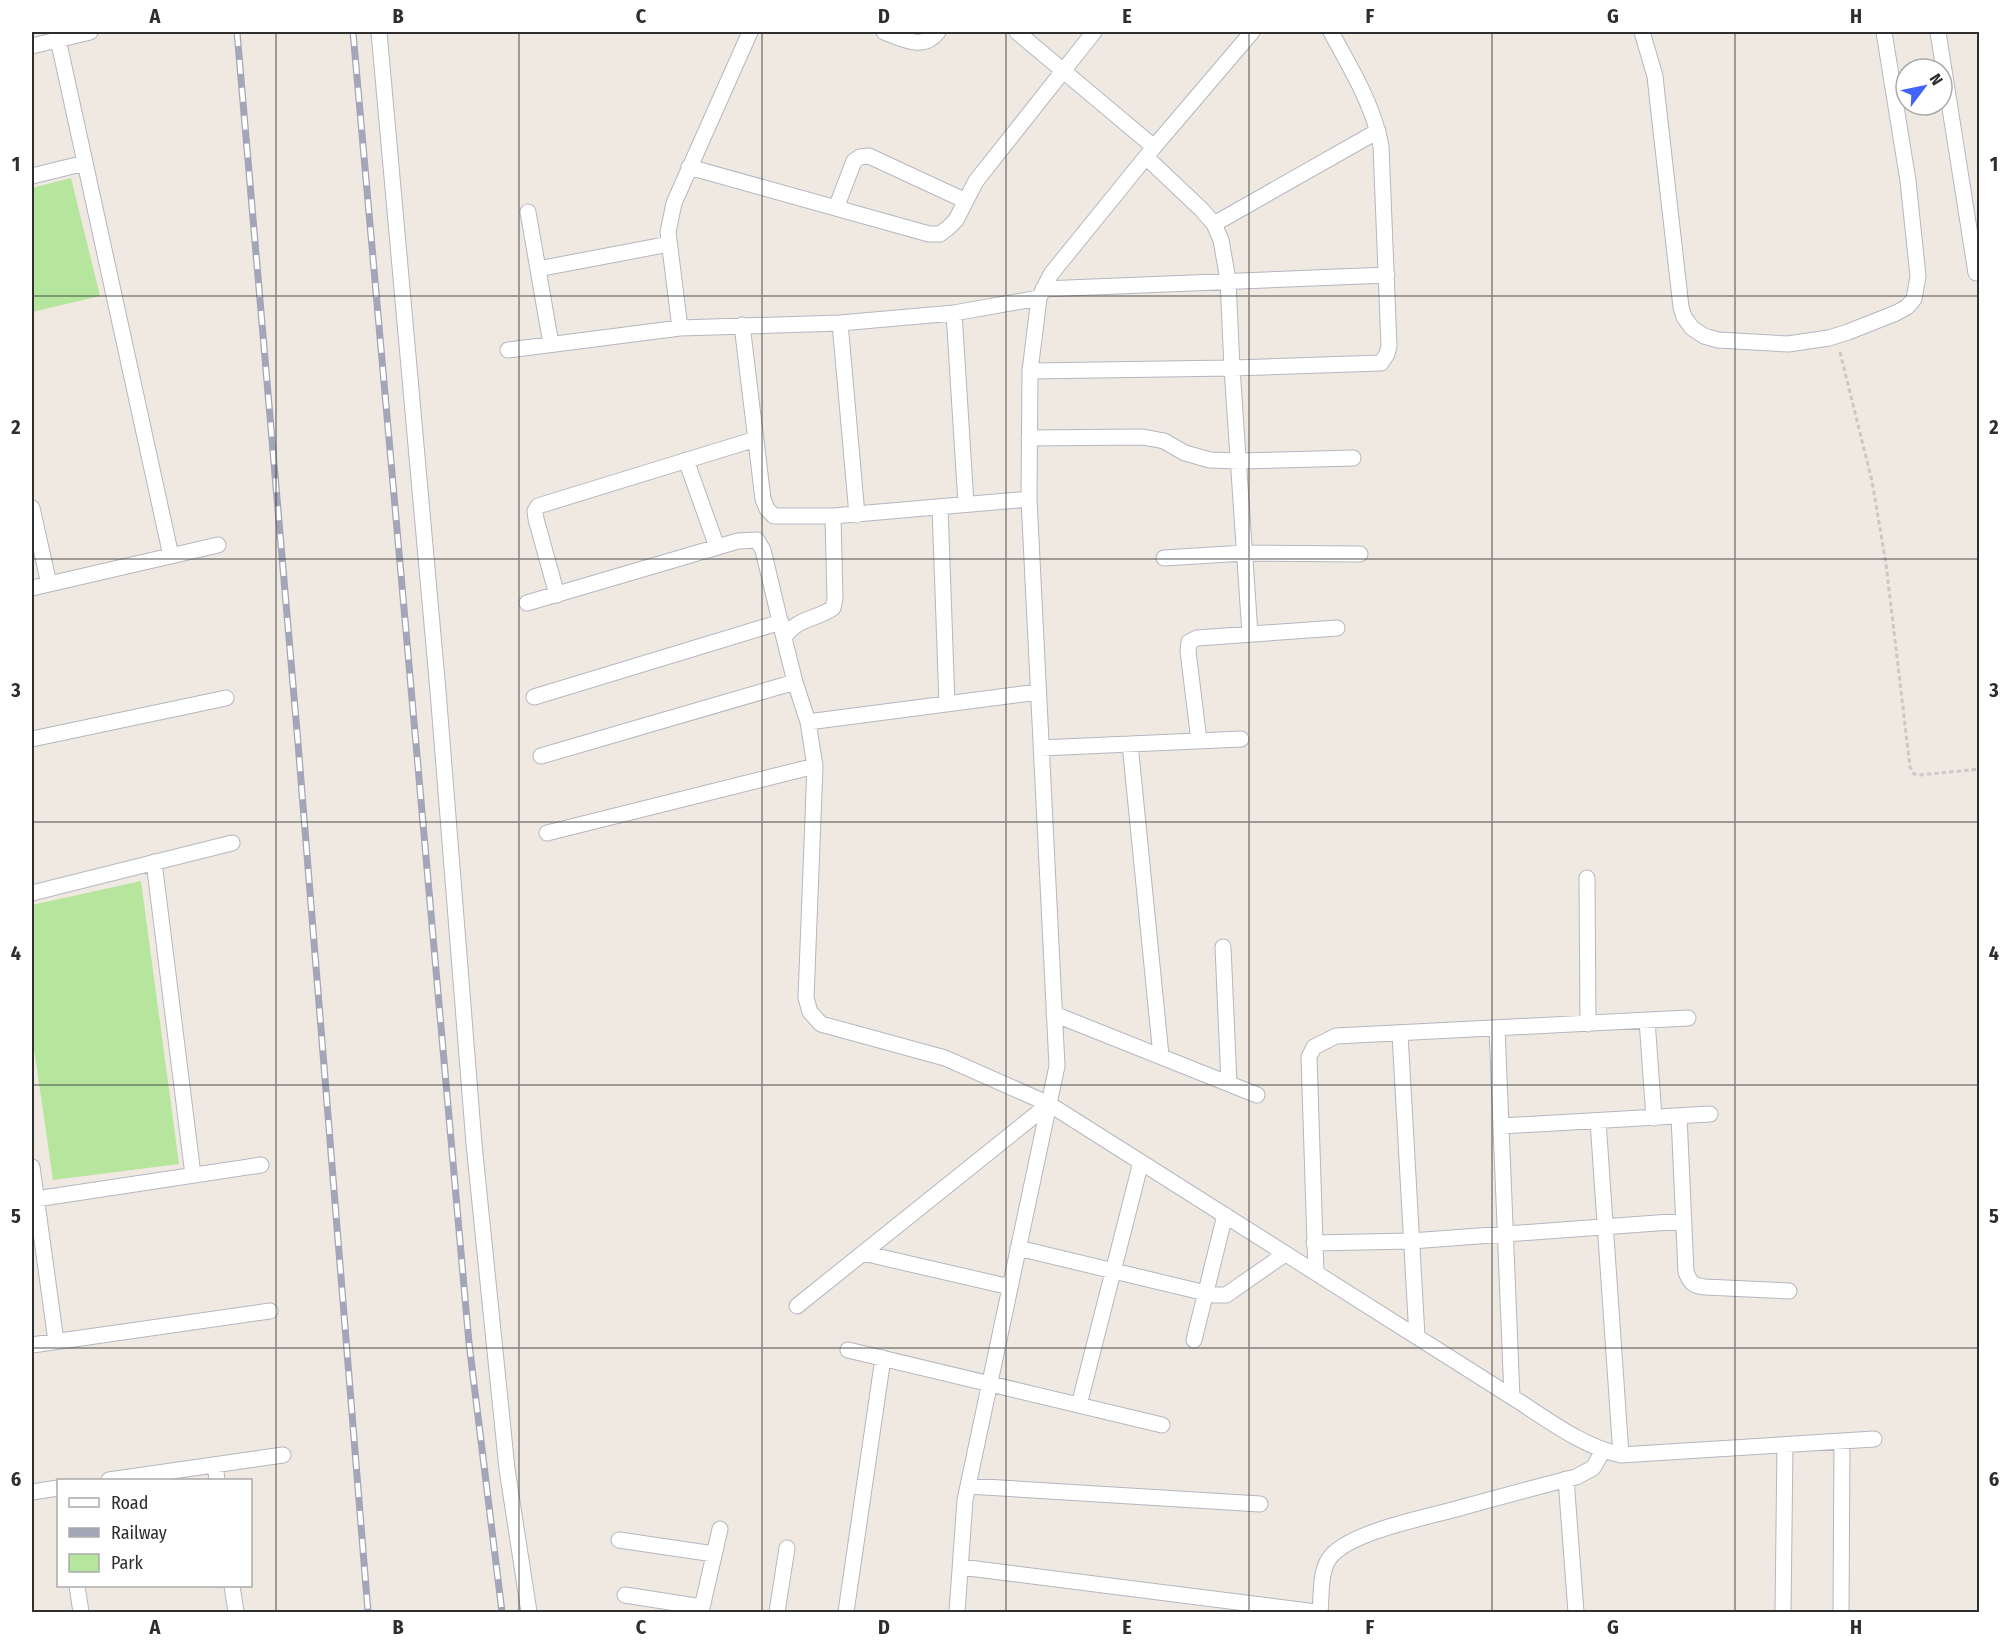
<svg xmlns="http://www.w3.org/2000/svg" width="2011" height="1644" font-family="'Fira Sans Condensed',sans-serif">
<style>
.green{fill:#b6e59e}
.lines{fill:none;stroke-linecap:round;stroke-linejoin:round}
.minor-casing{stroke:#b4b7c1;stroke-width:17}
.path{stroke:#c9c9c9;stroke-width:3;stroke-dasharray:4.5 3;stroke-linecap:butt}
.minor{stroke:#fff;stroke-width:15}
.rail-casing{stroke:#a3a6b8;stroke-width:7}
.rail{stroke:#fff;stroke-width:4.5;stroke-dasharray:14;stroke-linecap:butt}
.grid{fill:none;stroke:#2e2e2e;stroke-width:1.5;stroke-opacity:0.55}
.neatline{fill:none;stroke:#2e2e2e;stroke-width:2}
.grid-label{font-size:20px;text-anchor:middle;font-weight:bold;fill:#2e2e2e}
</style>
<rect width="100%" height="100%" fill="#efe9e1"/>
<path class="green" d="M71 178 100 296 32 312V188Z
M141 881 179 1164 53 1180 32 1035V905Z"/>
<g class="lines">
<defs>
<path id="minor" d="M379 32 438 691 474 1144 507 1469 529 1612
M884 32C903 39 923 51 938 32
M1017 32 1154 147
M1642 32 1655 76 1657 95 1681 307 1684 317 1692 328 1704 336 1718 340 1788 344 1829 338 1848 332 1896 313 1907 307 1914 299 1918 276 1908 181 1884 32
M1938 32 1976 273
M58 39 171 556
M32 46 90 32
M1146 157 1202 210 1214 224 1221 240 1228 280 1232 368 1250 634
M689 167 929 234H940L948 228 956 220 976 181 1094 32
M32 176 85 163
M836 208 854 161 860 157 869 156 966 201
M528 212 551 344
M1214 224 1378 131
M538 269 669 244
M1043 289 1387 275
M954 313 966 504
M840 323 857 515
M742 325 763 499 767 509 774 516H833L1029 499
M680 328 668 232 674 203 750 32
M508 350 680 328 840 323 954 313 1039 298
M1030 371 1232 368 1381 363 1387 354 1389 346 1381 146C1373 104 1351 69 1331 32
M1029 438 1143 437 1164 441 1185 453 1210 460 1240 461 1353 458
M686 460 717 547
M940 507 947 704
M32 508 49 584
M833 516 835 598 833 608C815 620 796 618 784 638L795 682 808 722 815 766 806 998 810 1012 821 1024 945 1058 1049 1104 1512 1397C1547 1419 1581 1446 1621 1455L1874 1439
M1164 558 1245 553 1360 554
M32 588 218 545
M557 595 536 519 535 511 538 506 756 439
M527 603 738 541 757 540 763 550 784 638
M534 697 781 622
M808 722 1038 692
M32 739 226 698
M1199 741 1188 651 1189 642 1197 638 1337 628
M1130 744 1161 1056
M1041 748 1241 739
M541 756 795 682
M547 833 815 766
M154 862 193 1175
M1587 878 1588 1024
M32 893 232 843
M1223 947 1229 1084
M1054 1014 1257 1095
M1647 1020 1654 1118
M1497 1028 1512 1397
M1400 1034 1417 1337
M1679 1116 1686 1272C1690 1283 1694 1286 1705 1287L1789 1291
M1598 1121 1621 1455
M1501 1126 1710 1114
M32 1167 56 1341
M36 1199 261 1165
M1314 1243 1411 1241 1684 1221
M1018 1248 1214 1295H1226L1285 1254
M863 1253 1010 1287
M1316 1273 1309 1057 1314 1047 1336 1036 1688 1018
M797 1306 1049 1104
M1194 1340 1225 1215
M32 1345 270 1311
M848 1350 1162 1425
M1079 1405 1141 1162
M215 1465 217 1480
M1566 1479 1576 1612
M109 1480 283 1455
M968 1486 1260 1504
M32 1492 58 1488
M619 1540 714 1554
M961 1567 1316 1612
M77 1586 81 1612
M232 1586 236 1612
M625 1595 702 1607
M701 1612 720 1529
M777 1612 787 1548
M846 1612 883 1358
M957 1612 965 1500 1057 1066 1029 499 1030 371 1039 298 1051 274 1154 147 1252 32
M1320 1612C1322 1594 1319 1569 1332 1555 1355 1531 1424 1518 1456 1509 1496 1498 1536 1487 1576 1477L1593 1468 1603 1451
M1783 1612 1785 1445
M1841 1612 1842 1441"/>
</defs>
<use href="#minor" class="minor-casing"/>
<path class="path" d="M1840 352 1872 481 1886 564 1910 767 1914 774 1920 775 1980 769"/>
<use href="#minor" class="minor"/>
<defs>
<path id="rail" d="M237 32 298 743 368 1612
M353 32 469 1343 502 1612"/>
</defs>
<use href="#rail" class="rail-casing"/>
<use href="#rail" class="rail"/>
</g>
<path class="grid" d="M276 32V1612M519 32V1612M762 32V1612M1006 32V1612M1249 32V1612M1492 32V1612M1735 32V1612M32 296H1980M32 559H1980M32 822H1980M32 1085H1980M32 1348H1980"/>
<rect width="2011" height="1644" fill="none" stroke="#ffffff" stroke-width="66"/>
<rect x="57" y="1479" width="195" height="108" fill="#ffffff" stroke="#ababab" stroke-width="1.5"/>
<rect x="69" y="1498" width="30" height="9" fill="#ffffff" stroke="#ababab" stroke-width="1.5"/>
<text x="111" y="1509" font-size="18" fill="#2e2e2e">Road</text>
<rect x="69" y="1528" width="30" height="9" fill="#a3a6b8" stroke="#ababab" stroke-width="1.5"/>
<text x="111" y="1539" font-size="18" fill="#2e2e2e">Railway</text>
<rect x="69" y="1554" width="30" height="18" fill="#b6e59e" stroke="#ababab" stroke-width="1.5"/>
<text x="111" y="1569" font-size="18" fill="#2e2e2e">Park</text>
<g transform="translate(1924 87) rotate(58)"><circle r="28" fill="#ffffff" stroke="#ababab" stroke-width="1.5"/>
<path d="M0-4.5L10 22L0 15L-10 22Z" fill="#4264fb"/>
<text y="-9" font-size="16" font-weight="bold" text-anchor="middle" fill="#2e2e2e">N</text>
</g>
<rect x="33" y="33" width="1945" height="1578" class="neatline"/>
<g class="grid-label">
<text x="155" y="23">A</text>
<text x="398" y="23">B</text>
<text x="641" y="23">C</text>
<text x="884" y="23">D</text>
<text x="1127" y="23">E</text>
<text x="1370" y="23">F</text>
<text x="1613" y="23">G</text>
<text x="1856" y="23">H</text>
<text x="16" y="171">1</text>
<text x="1994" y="171">1</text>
<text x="16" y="434">2</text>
<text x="1994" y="434">2</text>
<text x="16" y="697">3</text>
<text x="1994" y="697">3</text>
<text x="16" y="960">4</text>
<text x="1994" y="960">4</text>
<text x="16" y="1223">5</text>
<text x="1994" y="1223">5</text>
<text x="16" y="1486">6</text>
<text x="1994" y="1486">6</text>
<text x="155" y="1634">A</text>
<text x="398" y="1634">B</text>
<text x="641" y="1634">C</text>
<text x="884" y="1634">D</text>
<text x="1127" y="1634">E</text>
<text x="1370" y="1634">F</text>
<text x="1613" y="1634">G</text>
<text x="1856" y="1634">H</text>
</g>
</svg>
